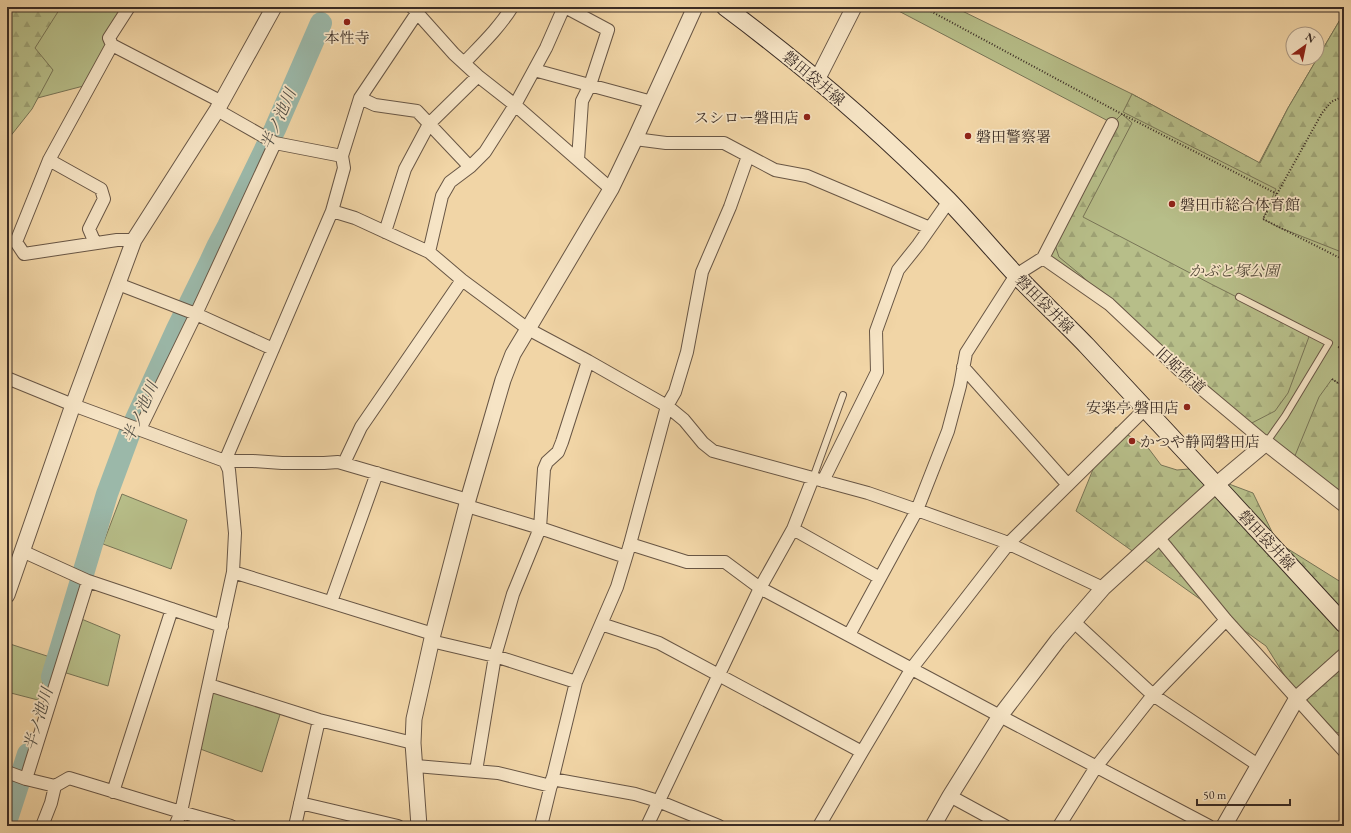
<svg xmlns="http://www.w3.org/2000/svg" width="1351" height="833" font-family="'EB Garamond','Noto Serif JP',serif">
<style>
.green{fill:#b7be89;stroke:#787557}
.forest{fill:url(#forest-firs);stroke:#787557}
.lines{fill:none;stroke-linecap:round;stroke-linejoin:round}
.river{stroke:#9bb8a9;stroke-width:22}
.service-casing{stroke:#685645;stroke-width:8}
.minor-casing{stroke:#685645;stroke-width:14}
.tertiary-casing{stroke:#685645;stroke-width:17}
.secondary-casing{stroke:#3a2c25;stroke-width:19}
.path{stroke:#3a2c25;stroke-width:2;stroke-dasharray:1 2;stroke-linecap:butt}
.service{stroke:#f6e4c5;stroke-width:6}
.minor{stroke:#f6e4c5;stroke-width:12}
.tertiary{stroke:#f6e4c5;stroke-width:15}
.secondary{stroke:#f6e4c5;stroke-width:17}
.poi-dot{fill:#8f2418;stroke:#f6e4c5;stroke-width:1.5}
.labels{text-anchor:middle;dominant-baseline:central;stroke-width:3.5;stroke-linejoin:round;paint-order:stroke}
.poi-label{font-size:15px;fill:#3a2c25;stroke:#f6e4c5;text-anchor:start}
.street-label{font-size:15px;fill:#3a2c25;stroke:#f6e4c5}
.park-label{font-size:15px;font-style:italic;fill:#534939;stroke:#f6e4c5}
.water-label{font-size:16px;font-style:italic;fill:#524f46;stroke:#f6e4c5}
</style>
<defs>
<pattern id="forest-firs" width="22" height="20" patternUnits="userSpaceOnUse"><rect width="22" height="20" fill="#b7be89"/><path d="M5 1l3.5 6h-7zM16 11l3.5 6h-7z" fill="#9ea376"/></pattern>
</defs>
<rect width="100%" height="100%" fill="#f1d5a6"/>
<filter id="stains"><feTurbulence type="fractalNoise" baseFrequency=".005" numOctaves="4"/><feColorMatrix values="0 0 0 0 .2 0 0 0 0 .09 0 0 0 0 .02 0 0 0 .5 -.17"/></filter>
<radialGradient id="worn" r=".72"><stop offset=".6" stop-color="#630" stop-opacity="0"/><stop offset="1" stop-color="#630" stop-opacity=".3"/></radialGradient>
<path class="green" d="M7 7H129L91 84 7 106Z
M891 7H954L1132 94 1259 163 1288 108 1344 13V503L1268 439 1043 258 1112 123Z
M122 494 187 520 171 569 103 544Z
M79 618 120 635 108 686 60 671Z
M7 643 50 657 38 700 7 692Z
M209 685 282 708 262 772 195 747Z"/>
<path class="forest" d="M10 7H61L35 48 53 70 32 109 9 138 7 137V12Z
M1344 13V253L1278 227 1263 219 1276 189 1123 112 1132 94 1260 163 1288 108Z
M1122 114 1132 123 1083 217 1213 285 1310 334 1288 393 1275 411 1246 426 1120 313 1082 276 1059 257 1053 239 1112 124Z
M1332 379 1344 387V500L1292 463 1319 397Z
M1116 427 1149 449 1161 465 1177 470 1200 468 1229 484 1253 493 1277 542 1344 584V735L1336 732 1288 681 1266 646 1076 511 1103 445Z"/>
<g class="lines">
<path class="river" d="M52 677 107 494 130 432 177 329 210 262 218 245 228 226 275 129 321 23
M7 819 28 754"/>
<defs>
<path id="service" d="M1239 297 1329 343 1285 416 1266 443
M813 478 843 395"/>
<path id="minor" d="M129 7 109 38 112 45 222 102
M412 7 454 54 478 76 515 105 611 189
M565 7 608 30 590 85 582 101 578 160
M112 45 49 160 16 242 24 254 117 240H134
M464 63C481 45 499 28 512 7
M534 70 652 102
M360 98 375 105 417 111 470 167
M217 110 275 143 342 156 344 168 332 211 225 461
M635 139 666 143H724L775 170 807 176 930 228
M342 156 360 98 417 13
M49 160 101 189 104 199 89 229 95 243
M332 211 355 218 429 252 462 280 528 329 588 361 667 406 684 420 703 443 713 451 868 493 917 510 1003 541 1103 588
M385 232 405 169 429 124 478 76
M429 252 442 196 450 182 470 167 485 152 515 105 546 48 564 7
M1043 258 1112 124
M118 284 196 314 273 349
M963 367 1068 485
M7 378 73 405 225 461H253L282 463H324L338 462 468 500
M140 429 196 314 275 143
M225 461 229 470 235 533 233 572 181 812 231 826
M344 463 361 427 462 280
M823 481 877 372 876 331 898 270 918 245 949 201
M467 506 540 528 626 557
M793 529 880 578
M1158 537 1226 620 1344 751
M630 544 687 562H725L760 588 1000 716 1209 826
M22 551 88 581 222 626
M233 572 433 634
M331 602 377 473
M1074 622 1153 695 1258 765
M601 624 659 643 862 752
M849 635 917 510 948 431 960 386 966 353 1016 275 1043 258 1109 304 1179 370 1266 443
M431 641 495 656 576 682
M209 685 319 720 413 743
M416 766 498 773 551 786
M476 771 495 656 513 594 540 528 544 469 547 462 558 452 562 442 588 361
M7 772 26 779 55 786 69 778 181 812 175 826
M26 779 88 581
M552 779 635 794 658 801 719 826
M113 792 172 609
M950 796 1005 826
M300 803 398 826
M42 826 51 803 55 786
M295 826 319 720
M541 826 576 682 617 587 630 544 667 406 675 392 687 352 702 272 730 207 748 156
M647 826 760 588 793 529 813 478
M819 826 862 752 912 668 1009 543 1145 409
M1059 826 1096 767 1153 695 1226 620"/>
<path id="tertiary" d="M817 80 854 7
M7 595 73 405 134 240 217 110 274 7
M419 826 413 743 414 719 433 634 468 500 503 380 513 354 528 329 611 189 635 139 695 7
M933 826 950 796 1000 716 1058 640 1103 588 1216 485 1266 443 1344 504
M1224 826 1297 698 1344 656"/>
<path id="secondary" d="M725 7C804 66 879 130 948 200 971 224 993 250 1016 275 1039 299 1064 322 1087 346 1173 438 1259 531 1344 624"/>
</defs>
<use href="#service" class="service-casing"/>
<use href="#minor" class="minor-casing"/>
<use href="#tertiary" class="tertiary-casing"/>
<use href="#secondary" class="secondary-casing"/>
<path class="path" d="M923 7 1118 112 1277 194
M1344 96 1331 102 1322 113 1263 219 1344 260
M1338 347 1344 348
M1332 379 1344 387"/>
<use href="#service" class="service"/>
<use href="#minor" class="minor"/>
<use href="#tertiary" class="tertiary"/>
<use href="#secondary" class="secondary"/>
</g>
<g class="poi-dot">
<circle cx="347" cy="22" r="4"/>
<circle cx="807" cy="117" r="4"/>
<circle cx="968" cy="136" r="4"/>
<circle cx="1172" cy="204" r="4"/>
<circle cx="1187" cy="407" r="4"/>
<circle cx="1132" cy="441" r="4"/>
</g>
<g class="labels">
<g class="poi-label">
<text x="347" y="37" text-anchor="middle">本性寺</text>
<text x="799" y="117" text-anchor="end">スシロー磐田店</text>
<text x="976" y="136">磐田警察署</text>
<text x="1180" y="204">磐田市総合体育館</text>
<text x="1179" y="407" text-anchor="end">安楽亭 磐田店</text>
<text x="1140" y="441">かつや静岡磐田店</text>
</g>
<g class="street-label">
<text transform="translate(814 78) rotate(40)">磐田袋井線</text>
<text transform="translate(1045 304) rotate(45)">磐田袋井線</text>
<text transform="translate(1181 370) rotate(42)">旧姫街道</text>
<text transform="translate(1267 540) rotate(47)">磐田袋井線</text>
</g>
<g class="park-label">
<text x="1234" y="270">かぶと塚公園</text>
</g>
<g class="water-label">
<text transform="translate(278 119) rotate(-66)">半ノ池川</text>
<text transform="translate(140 412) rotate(-66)">半ノ池川</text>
<text transform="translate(38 719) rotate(-73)">半ノ池川</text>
</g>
</g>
<rect width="1351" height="833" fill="none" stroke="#f1d5a6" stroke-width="24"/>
<rect x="8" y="8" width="1335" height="817" fill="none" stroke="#3a2c25" stroke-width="2"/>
<rect x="12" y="12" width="1327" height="809" fill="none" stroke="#3a2c25"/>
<g transform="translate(1305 46) rotate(33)"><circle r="19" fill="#f6e4c5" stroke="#ab9a85"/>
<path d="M0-3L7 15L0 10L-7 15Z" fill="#8f2418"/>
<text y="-6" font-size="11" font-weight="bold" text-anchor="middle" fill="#3a2c25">N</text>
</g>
<path d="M1197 799v6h93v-6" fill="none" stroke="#3a2c25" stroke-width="2"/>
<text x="1203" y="799" font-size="12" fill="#3a2c25" stroke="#f6e4c5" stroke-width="3" paint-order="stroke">50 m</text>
<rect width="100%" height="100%" filter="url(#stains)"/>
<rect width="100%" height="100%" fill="url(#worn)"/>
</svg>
